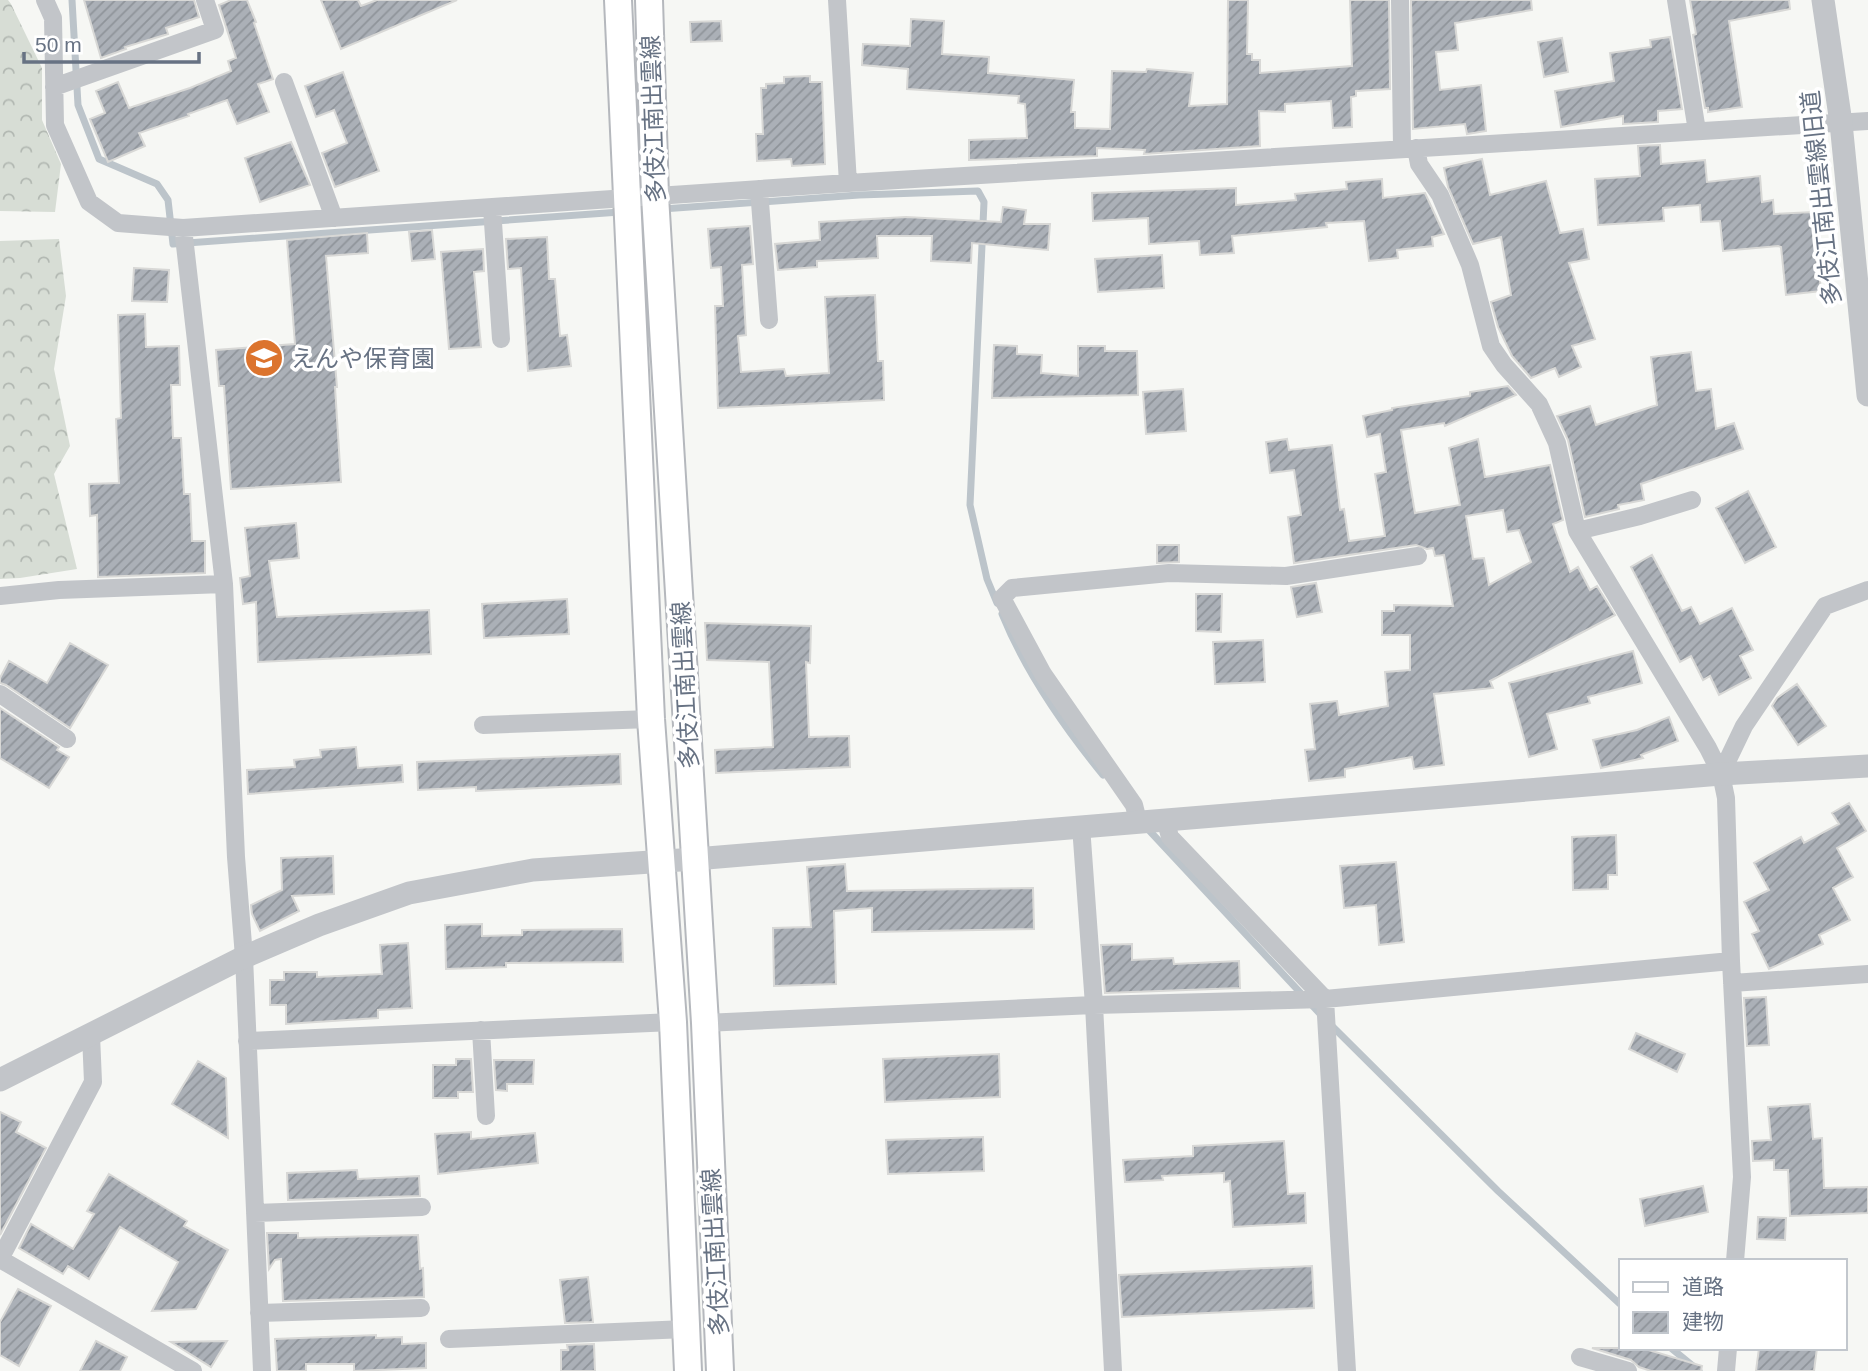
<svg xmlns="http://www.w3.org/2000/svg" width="1868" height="1371" font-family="Arial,'Noto Sans JP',sans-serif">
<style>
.forest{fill:url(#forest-crowns)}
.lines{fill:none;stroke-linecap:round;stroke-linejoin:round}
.stream{stroke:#bcc4ca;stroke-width:7}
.building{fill:url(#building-hatch);stroke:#d8d8d6;stroke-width:2;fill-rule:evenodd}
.secondary-casing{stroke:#b5b8bd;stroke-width:30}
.minor{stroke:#c2c5c9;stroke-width:18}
.tertiary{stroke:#c2c5c9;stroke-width:23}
.secondary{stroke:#fff;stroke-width:26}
.labels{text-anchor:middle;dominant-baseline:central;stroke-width:7;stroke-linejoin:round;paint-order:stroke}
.street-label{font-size:24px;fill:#677283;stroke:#fff}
.poi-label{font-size:24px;fill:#677283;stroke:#fff;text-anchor:start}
</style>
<defs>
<pattern id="forest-crowns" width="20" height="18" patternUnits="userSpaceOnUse" patternTransform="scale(1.75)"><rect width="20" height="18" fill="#d7ddd5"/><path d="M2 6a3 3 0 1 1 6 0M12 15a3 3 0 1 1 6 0" fill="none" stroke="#b2b8b2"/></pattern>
<pattern id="building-hatch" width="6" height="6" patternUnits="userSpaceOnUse" patternTransform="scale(1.75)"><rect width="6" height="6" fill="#abb0b7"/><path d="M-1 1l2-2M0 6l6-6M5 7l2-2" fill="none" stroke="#8f949a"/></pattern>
</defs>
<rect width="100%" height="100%" fill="#f6f7f4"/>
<path class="forest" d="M0 0H8L11 4 42 68V120L61 164 55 212 0 211Z
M59 239 66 296 54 369 70 446 54 474 77 569 20 578 0 579V241Z"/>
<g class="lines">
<path class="stream" d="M72 0 78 105 99 159 157 184 168 200 173 244 859 195 978 191 984 202 970 505 987 579 997 603
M1002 614C1026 673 1063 726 1103 775
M1146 827 1322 1016
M1330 1024 1498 1191 1621 1305
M1671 1348 1699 1371"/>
</g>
<path class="building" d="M84 0H194L199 17 166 28 168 34 125 47 126 49 101 58Z
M231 0H247L256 22 254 23 273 79 258 84 269 112 237 124 227 100 188 114 189 116 139 133 145 146 108 162 90 119 105 113 96 91 118 82 129 108 190 88 231 71 228 61 236 58 219 5Z
M321 0H358L361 6 377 0H457L341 49Z
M1228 0H1248L1247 54H1252V60H1260V73L1352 66 1350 0H1389L1390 89 1356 91V96L1351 97 1352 127 1333 128 1331 101 1285 104V112L1259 111 1260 146 1144 154 1145 150 1097 148V156L969 160V140L1027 138 1025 104 1018 103 1019 96 907 89 908 69 862 65 863 44 910 46 911 19 944 21 942 54 989 57 988 73 1074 80 1071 112H1075V128L1110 129 1112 71 1146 72 1147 69 1193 73 1189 106 1227 104Z
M1411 0H1531L1532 10 1455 23 1458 50 1436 52 1440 90 1481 85 1486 131 1467 134 1465 124 1413 129Z
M1690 0H1789L1790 9 1729 21 1742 107 1708 112V108H1705L1693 35 1696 34Z
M721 21 722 41 691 42 690 22Z
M1670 37 1682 109 1658 111V122L1623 124V116L1561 127 1555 91 1614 81 1610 53 1651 47 1650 40Z
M1562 38 1568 72 1544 77 1538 42Z
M343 72 379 171 335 187 322 153 347 143 334 110 316 117 305 86Z
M810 76V82H822L825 164 792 166 791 159 757 161 756 134H763L761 88H766V84L784 83V77Z
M291 142 310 185 260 202 245 158Z
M1660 145 1661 164 1705 160 1707 182 1760 176 1762 202 1773 200 1774 214 1814 212 1816 260H1818L1821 291 1786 295 1781 247 1778 246 1723 251 1720 221 1701 222 1700 205 1663 208 1664 221 1598 225 1595 179 1640 176 1638 146Z
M1482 159 1490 195 1546 181 1560 233 1583 229 1589 259 1569 263 1595 339 1572 346 1581 367 1559 377 1555 368 1531 378 1512 356 1498 327 1491 302 1511 295 1501 237 1473 244 1448 187 1444 168Z
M1382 179 1383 198 1425 193 1444 234 1432 237 1433 246 1397 250 1398 258 1369 261 1364 221 1326 223 1327 227 1232 236 1234 253 1200 255 1199 241 1149 244 1148 218 1093 221 1092 193 1236 188V205L1296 200 1295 194 1347 189 1346 182Z
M1003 207 1026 210 1024 224H1050L1048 250 972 243 971 263 931 261 932 236H877L878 258 817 261V267L778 270 775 244 820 240 819 222 906 217 1001 222Z
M750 226 753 264 742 265 746 335 738 336 741 372 784 369 786 376 829 373 825 297 875 295 878 361H883L884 400 718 408 715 306H723L721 267 711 268 708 229Z
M432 230 435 259 412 261 409 232Z
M367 233 368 253 326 256 337 387H335L341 482 231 489 224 386H219L216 350 295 344 287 240Z
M547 237 549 279H555L560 336 567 335 571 366 528 371 521 268 508 269 506 239Z
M483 249 484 271 474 272 481 347 449 349 441 252Z
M1162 255 1164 288 1098 292 1095 259Z
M134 268 169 270 167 302 132 301Z
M145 314 146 347 179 346 180 385H171L173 438H181L184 494H190L192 541H205V573L98 577 97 515 90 516 89 484 119 483 116 419 121 418 118 315Z
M994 345 1017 346V354L1042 355 1041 373 1078 376V346H1105V351H1137L1138 395 992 398Z
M1691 352 1696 391 1711 389 1716 429 1734 423 1743 449 1641 484 1644 500 1618 505 1619 509 1585 517 1568 440 1557 416 1590 406 1596 425 1657 405 1651 357Z
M1508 386 1516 395 1445 426 1444 423 1401 430 1415 513 1460 505 1449 448 1478 439 1485 477 1550 465 1563 520 1553 524 1570 572 1578 567 1590 590 1597 586 1615 615 1490 681 1493 688 1434 694 1444 765 1414 769 1412 757 1345 769V777L1309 781 1305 750 1315 749 1310 704 1337 701 1339 715 1388 706 1385 672 1410 670V635H1382V611H1394V605L1453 606 1444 555 1435 556 1433 548 1427 549 1416 545 1294 563 1288 517 1301 515 1294 470 1270 473 1266 442 1287 439 1289 450 1332 445 1340 510 1344 509 1349 541 1385 536 1375 474 1386 472 1380 434 1367 437 1363 416 1392 410V408L1470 396V392ZM1503 510 1507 532 1519 530 1531 562 1489 585 1484 558 1473 559 1466 516Z
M1183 389 1186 431 1146 434 1143 392Z
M1748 491 1776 547 1745 563 1716 508Z
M296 523 299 558 269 561 277 617 429 610 431 654 258 662 256 602 243 604 240 578 250 576 245 528Z
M1157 545H1179V562L1157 563Z
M1652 555 1682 611 1691 607 1700 624 1732 608 1753 650 1740 656 1751 678 1719 695 1710 676 1703 680 1691 656 1680 662 1631 567Z
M1316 583 1322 612 1297 617 1291 587Z
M1196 594H1222L1221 632 1196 631Z
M567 599 569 634 484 638 482 604Z
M705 623 811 626 810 663 806 662 809 737 849 736 850 767 716 773 715 750 773 747 769 662 707 660Z
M1263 640 1265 682 1215 684 1213 642Z
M70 643 108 665 70 728 6 685 0 683V678L9 661 47 683Z
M1633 651 1642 683 1588 697 1590 703 1547 714 1557 749 1529 757 1509 683Z
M1797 684 1826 726 1798 745 1772 706 1777 698Z
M0 708 59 747 57 750 69 757 49 788 0 758Z
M1669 717 1678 741 1641 755 1643 758 1601 768 1593 740 1637 730Z
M356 747 358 768 402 765 403 782 248 794 247 770 295 767 294 760 321 757 320 750Z
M620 754 621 784 476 791V787L418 790 417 762Z
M1849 803 1866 831 1837 848 1853 877 1833 888 1850 920 1819 935 1823 944 1769 969 1752 934 1759 931 1744 902 1769 890 1754 863 1801 837 1804 843 1839 824 1832 813Z
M1616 835 1617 875H1608V889L1573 890 1572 837Z
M333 856 334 894 292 896 299 911 260 931 252 914 251 905 282 890 281 858Z
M1396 862 1404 942 1379 945 1376 905 1344 908 1340 866Z
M845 864 847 891 1033 888 1034 929 872 932V908L834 911 836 984 774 986 773 928 811 927 807 867Z
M482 924V936L522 935V930L622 929 623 962 506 963V967L446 969 445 925Z
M408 943 412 1008 378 1010V1018L286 1024V1005H270V980H284V972H317V977L382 974 380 945Z
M1132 944V960L1173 958 1174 964 1239 961 1240 988 1105 993 1101 945Z
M1766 997 1769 1045 1747 1046 1744 998Z
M1636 1033 1685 1054 1677 1072 1629 1049Z
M999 1054 1000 1097 885 1102 883 1059Z
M456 1059H471L473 1092H458V1098H433V1065H456Z
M494 1060H534L533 1084H507V1091L496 1090Z
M198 1061 226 1078 228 1138 172 1104Z
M1810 1104 1813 1139 1822 1138 1824 1188 1868 1187V1213L1790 1216 1788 1170H1774V1160L1753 1161 1752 1141 1771 1140 1768 1107Z
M0 1112 21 1122 16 1132 46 1148 0 1235Z
M471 1132V1139L535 1133 538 1163 438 1174 435 1134Z
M983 1137 984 1171 888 1174 886 1140Z
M1284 1141 1288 1194 1305 1193 1306 1223 1233 1227 1230 1181 1224 1182V1173L1162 1176 1163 1180 1125 1182 1123 1160 1193 1156V1146Z
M357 1170 358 1179 419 1176 420 1196 288 1200 287 1173Z
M109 1174 187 1221 184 1226 228 1250 196 1309 152 1311 178 1262 120 1227 89 1279 68 1266 63 1274 19 1248 31 1224 73 1249 94 1214 87 1211Z
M1703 1186 1708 1212 1645 1226 1640 1199Z
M1758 1217 1786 1218 1785 1240 1757 1239Z
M267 1233H298V1238L418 1235 420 1269 423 1268 424 1297 283 1301 281 1259 275 1260 269 1269Z
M1312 1266 1314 1308 1122 1317 1119 1275Z
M588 1277 593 1322 565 1323 560 1280Z
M18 1289 51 1306 19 1366 0 1355V1322Z
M376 1335V1338L402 1337V1344L426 1343V1368L354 1371V1364H306V1371H277L275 1339Z
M96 1341 127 1357 120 1371H80Z
M227 1341 211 1367 171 1342Z
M594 1344 595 1371H561V1350H568L567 1345Z
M1592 1348H1642L1702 1366 1701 1371H1651L1639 1367 1631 1360Z
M1759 1348H1817L1814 1371H1756Z"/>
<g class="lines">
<defs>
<path id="secondary" d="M618 0 651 719 673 1022 688 1371
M649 0 655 196 705 1023 720 1371"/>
</defs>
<use href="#secondary" class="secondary-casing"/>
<path class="minor" d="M45 0 53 18 55 125 89 202 118 223 183 228 848 183 1868 121
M837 0 848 183
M1400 0 1402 148
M1676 0 1697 131
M284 82 334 218
M54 87 215 30 205 0
M1416 148 1419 164 1440 195 1470 265 1491 346 1504 365 1539 404 1557 443 1577 531 1708 748 1721 774 1726 798 1731 961 1742 1177 1735 1261
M759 189 769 320
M492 208 501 339
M183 228 224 584 236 857 244 957 262 1371
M1577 531 1640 516 1692 500
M0 596 59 590 224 584
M0 694 67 739
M483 725 651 719
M1721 774 1744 726 1825 606 1868 590
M1165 819 1170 837 1325 999 1347 1371
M1138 821 1134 805 1043 674 1002 598 1012 588 1169 573 1286 576 1418 556
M1081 826 1094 1005 1113 1371
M1732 983 1868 974
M705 1023 1094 1005 1325 999 1731 961
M481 1030 486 1116
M247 1041 673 1022
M255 1213 422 1207
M0 1259 93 1082 91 1035
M0 1259 193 1371
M259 1313 421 1308
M449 1339 686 1329
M1580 1357 1628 1371
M1726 1371 1728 1348"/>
<path class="tertiary" d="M1823 0 1841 123 1868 395
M0 1080 244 957 319 925 409 893 533 870 695 859 1721 774 1868 766"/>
<use href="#secondary" class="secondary"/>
</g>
<defs>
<symbol id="school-disc" viewBox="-11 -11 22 22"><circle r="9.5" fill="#dc742e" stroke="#fff"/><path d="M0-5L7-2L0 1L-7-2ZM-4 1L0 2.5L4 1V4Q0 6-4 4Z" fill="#fff"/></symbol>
</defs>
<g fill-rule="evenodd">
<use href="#school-disc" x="242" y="336" width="44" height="44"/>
</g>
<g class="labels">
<g class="street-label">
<text transform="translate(653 119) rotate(-92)">多伎江南出雲線</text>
<text transform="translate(1821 198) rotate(-96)">多伎江南出雲線旧道</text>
<text transform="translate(685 685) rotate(-93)">多伎江南出雲線</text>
<text transform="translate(715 1252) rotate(-93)">多伎江南出雲線</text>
</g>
<g class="poi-label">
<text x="291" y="358">えんや保育園</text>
</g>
</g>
<rect x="1619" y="1259" width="228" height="91" fill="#ffffff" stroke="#c2c7cd" stroke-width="2"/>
<rect x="1633" y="1282" width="35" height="10" fill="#ffffff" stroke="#c2c7cd" stroke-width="2"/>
<text x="1682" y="1294" font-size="21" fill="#677283">道路</text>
<rect x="1633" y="1312" width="35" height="21" fill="url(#building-hatch)" stroke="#c2c7cd" stroke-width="2"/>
<text x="1682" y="1329" font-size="21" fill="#677283">建物</text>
<path d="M24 52v10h175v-10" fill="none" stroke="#677283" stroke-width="3.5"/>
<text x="35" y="52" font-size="21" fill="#677283" stroke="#ffffff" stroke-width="5" paint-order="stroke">50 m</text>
</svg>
